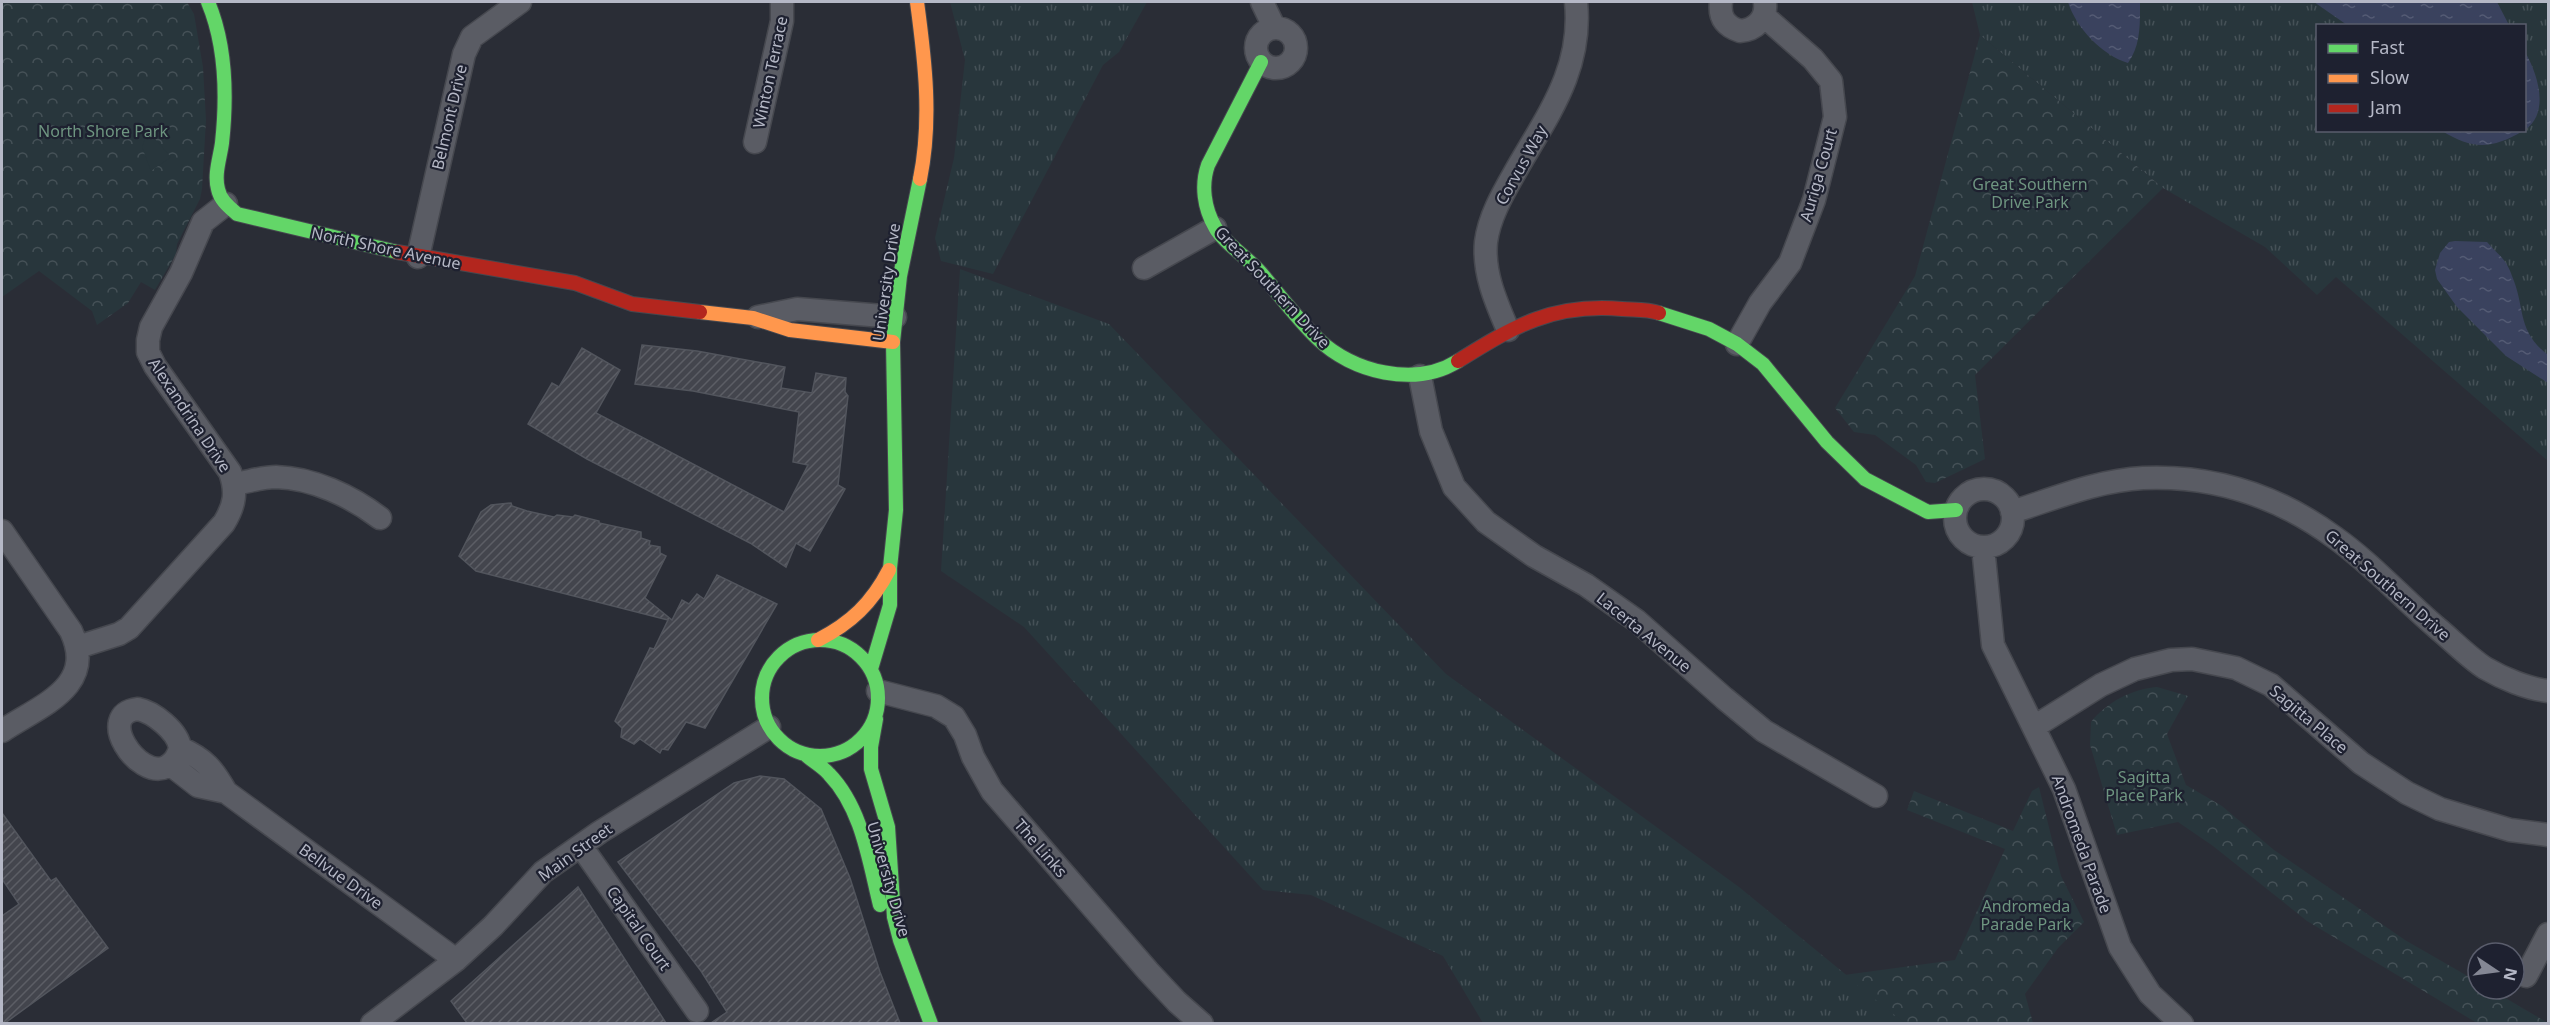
<svg xmlns="http://www.w3.org/2000/svg" width="2550" height="1025" font-family="'Noto Sans',sans-serif">
<style>
.grass{fill:url(#grass-tufts);fill-rule:evenodd}
.park{fill:url(#park-crowns)}
.pitch{fill:#28363c}
.water{fill:url(#water-ripples)}
.building{fill:url(#building-hatch);stroke:#52555d;stroke-width:1.5}
.lines{fill:none;stroke-linecap:round;stroke-linejoin:round}
.street-casing{stroke:#46484f;stroke-width:25}
.fast-casing{stroke:#46484f;stroke-width:16}
.slow-casing{stroke:#46484f;stroke-width:16}
.jam-casing{stroke:#46484f;stroke-width:16}
.street{stroke:#5a5c64;stroke-width:22}
.fast{stroke:#63d668;stroke-width:14}
.slow{stroke:#ff974d;stroke-width:14}
.jam{stroke:#b3261e;stroke-width:14}
.labels{text-anchor:middle;dominant-baseline:central;stroke-width:4.5;stroke-linejoin:round;paint-order:stroke}
.street-label{font-size:16px;fill:#b5b8c6;stroke:#1e2130}
.park-label{font-size:16px;fill:#6e9580;stroke:#1e2130}
</style>
<defs>
<pattern id="grass-tufts" width="24" height="20" patternUnits="userSpaceOnUse" patternTransform="scale(1.5)"><rect width="24" height="20" fill="#28363c"/><path d="M3 7l-1-3M5 7V3M7 7l1-3M15 17l-1-3M17 17v-4M19 17l1-3" fill="none" stroke="#455157"/></pattern>
<pattern id="park-crowns" width="20" height="18" patternUnits="userSpaceOnUse" patternTransform="scale(1.5)"><rect width="20" height="18" fill="#28363c"/><path d="M2 6a3 3 0 1 1 6 0M12 15a3 3 0 1 1 6 0" fill="none" stroke="#455157"/></pattern>
<pattern id="water-ripples" width="26" height="14" patternUnits="userSpaceOnUse" patternTransform="scale(1.5)"><rect width="26" height="14" fill="#3a425e"/><path d="M2 4q2-2 4 0t4 0M15 11q2-2 4 0t4 0" fill="none" stroke="#545b74"/></pattern>
<pattern id="building-hatch" width="6" height="6" patternUnits="userSpaceOnUse" patternTransform="scale(1.5)"><rect width="6" height="6" fill="#43454d"/><path d="M-1 1l2-2M0 6l6-6M5 7l2-2" fill="none" stroke="#5c5e65"/></pattern>
</defs>
<rect width="100%" height="100%" fill="#2a2d36"/>
<path class="grass" d="M950 2H1147L1119 52 1103 65 993 274 941 261 935 238 954 158 965 60Z
M1972 2H2548V461L2336 277 2317 295 2265 247 2163 188 1980 35ZM2318 26H2524V130H2318Z
M960 269 1109 324 1446 674 1739 887 1905 1023H1483L1443 956 1311 895 1263 890 1024 627 941 571Z"/>
<path class="park" d="M2 2H187L194 14 203 67 206 120 202 189 200 199 177 244 176 254 155 290 141 282 128 303 97 325 92 311 39 271 2 297Z
M1980 35 2163 188 1975 375 1985 459 1935 483 1926 482 1916 465 1875 435 1854 432 1835 408 1915 276Z
M2157 687 2188 696 2167 734 2186 785 2222 806 2274 850 2405 940 2478 982V989H2490L2548 1023H2477L2307 921 2213 846 2178 822 2117 835 2090 745 2091 722C2107 702 2132 689 2157 687Z
M2039 787 2061 876 2084 922 2058 948 2025 994 2033 1023H1905L1844 975 1955 960 2005 849 1907 810 1914 791 2013 831 2032 791Z"/>
<path class="pitch" d="M145 139H155L171 157 151 171 142 147Z"/>
<path class="water" d="M2068 2H2140C2140 23 2141 45 2128 63 2102 55 2076 28 2068 2Z
M2314 2H2497L2509 25H2347Z
M2525 52C2538 74 2550 113 2525 130Z
M2442 131H2523C2492 149 2473 150 2442 131Z
M2455 241 2487 242C2498 255 2506 258 2512 276 2526 309 2516 330 2548 355V383L2506 356 2457 307 2437 279 2435 270 2440 253 2449 242Z"/>
<path class="building" d="M642 345 697 351 785 367 781 388 812 393 816 373 846 378 845 392 848 396 838 485 845 489 810 551 796 543 786 567 750 543 587 459 528 424 552 383 559 387 582 348 620 370 596 413 784 512 808 465 793 462 799 412 693 391 635 384Z
M511 503 512 506 527 511 554 517 557 515 573 517 575 515 599 521V523L641 532V538L650 541 649 545 660 547V553L666 556 645 598 672 620 682 600 689 604 697 594 704 599 717 575 777 604 705 728 686 722 668 750 662 749 660 753 640 739 634 744 621 737 622 728 615 721 650 648 654 649 668 620 476 571 459 556 481 512 491 505Z
M760 776 784 779 821 809 850 878 880 972 900 1023H711L727 1012 701 971 618 862 734 783Z
M2 813 51 881 56 878 108 948 5 1023H2V916L19 904 2 879Z
M578 887 666 1023H467L451 1001Z"/>
<g class="lines">
<defs>
<path id="street" d="M1262 2 1274 27
M1721 2C1719 17 1725 26 1740 31 1755 30 1767 19 1765 3
M1256 48a20 20 0 1 1 40 0a20 20 0 1 1-40 0Z
M755 142 782 21V2
M418 257 464 54 472 37 520 2
M1144 268 1215 228
M758 317 797 309 895 317
M1508 330C1496 302 1483 273 1486 242 1489 218 1502 195 1514 174 1546 117 1583 71 1576 2
M1737 344 1760 303 1790 263 1814 200 1835 117 1831 81 1813 59 1764 16
M1420 376 1431 431 1454 487 1486 522 1534 556 1586 585 1637 621 1724 698 1764 731 1876 796
M234 484C248 482 262 477 276 477 313 478 351 496 380 518
M1955 518a29 29 0 1 1 58 0a29 29 0 1 1-58 0Z
M2012 512C2053 499 2099 480 2143 478 2213 475 2278 496 2334 537 2371 563 2402 598 2436 627 2452 640 2468 657 2485 668 2502 678 2528 689 2548 691
M2 531 71 631C97 687 41 705 2 731
M1983 547 1993 645 2064 789 2120 947 2150 994 2182 1024
M78 647 119 634 129 628 224 523C235 505 237 492 230 472L155 366 148 352V340L151 327 181 273 203 222 226 204
M878 691 936 706 954 717 965 735 973 757 992 791 1148 971 1177 1002 1202 1024
M138 709C153 712 178 731 180 748 178 757 174 763 166 767 138 780 94 714 138 709Z
M2034 727 2101 685 2135 669 2171 660 2192 659 2236 668 2271 685 2361 763 2407 793 2440 809 2510 830 2548 835
M180 748C205 759 213 769 226 792L456 960
M171 765 198 786 226 792
M581 846 697 1011
M2526 976 2548 934
M372 1024 456 960 493 926 543 872 600 832 769 727"/>
<path id="fast" d="M208 2C226 45 227 97 222 143 220 158 214 174 218 189 220 200 229 207 237 214L397 252
M1261 62 1208 165C1201 185 1204 208 1215 227 1222 241 1249 259 1260 272 1279 294 1297 319 1318 339 1352 372 1415 388 1458 361
M1659 313 1709 329 1737 344 1763 364 1827 442 1865 479 1928 512 1956 510
M762 698a58 58 0 1 1 116 0a58 58 0 1 1-116 0Z
M871 669 890 605V568L896 510 893 342 900 276 920 179
M876 719 871 747V769L888 827 894 917 900 940 931 1024
M807 756C814 762 823 767 829 774 862 808 869 861 880 905"/>
<path id="slow" d="M917 2C925 61 932 120 920 179
M700 312 753 318 790 330 893 342
M818 640C851 623 872 603 889 570"/>
<path id="jam" d="M397 252 575 283 632 304 700 312
M1458 361C1514 326 1553 303 1622 309 1634 310 1647 309 1659 313"/>
</defs>
<use href="#street" class="street-casing"/>
<use href="#fast" class="fast-casing"/>
<use href="#slow" class="slow-casing"/>
<use href="#jam" class="jam-casing"/>
<use href="#street" class="street"/>
<use href="#fast" class="fast"/>
<use href="#slow" class="slow"/>
<use href="#jam" class="jam"/>
</g>
<g class="labels">
<g class="street-label">
<text transform="translate(770 72) rotate(-78)">Winton Terrace</text>
<text transform="translate(449 117) rotate(-77)">Belmont Drive</text>
<text transform="translate(1521 165) rotate(-61)">Corvus Way</text>
<text transform="translate(1818 175) rotate(-74)">Auriga Court</text>
<text transform="translate(386 248) rotate(12)">North Shore Avenue</text>
<text transform="translate(886 282) rotate(-82)">University Drive</text>
<text transform="translate(1273 287) rotate(47)">Great Southern Drive</text>
<text transform="translate(190 415) rotate(56)">Alexandrina Drive</text>
<text transform="translate(2388 585) rotate(41)">Great Southern Drive</text>
<text transform="translate(1644 632) rotate(39)">Lacerta Avenue</text>
<text transform="translate(2309 719) rotate(40)">Sagitta Place</text>
<text transform="translate(2082 844) rotate(70)">Andromeda Parade</text>
<text transform="translate(1041 848) rotate(49)">The Links</text>
<text transform="translate(575 852) rotate(-36)">Main Street</text>
<text transform="translate(341 876) rotate(36)">Bellvue Drive</text>
<text transform="translate(889 879) rotate(74)">University Drive</text>
<text transform="translate(639 928) rotate(55)">Capital Court</text>
</g>
<g class="park-label">
<text x="103" y="131">North Shore Park</text>
<text x="2030" y="184">Great Southern<tspan x="2030" dy="18">Drive Park</tspan></text>
<text x="2144" y="777">Sagitta<tspan x="2144" dy="18">Place Park</tspan></text>
<text x="2026" y="906">Andromeda<tspan x="2026" dy="18">Parade Park</tspan></text>
</g>
</g>
<rect width="2550" height="1025" fill="none" stroke="#b5b8c6" stroke-width="6"/>
<rect x="2316" y="24" width="210" height="108" fill="#1e2130" stroke="#5a5d6c" stroke-width="1.5"/>
<rect x="2328" y="44" width="30" height="9" fill="#63d668" stroke="#5a5d6c" stroke-width="1.5"/>
<text x="2370" y="54" font-size="18" fill="#b5b8c6">Fast</text>
<rect x="2328" y="74" width="30" height="9" fill="#ff974d" stroke="#5a5d6c" stroke-width="1.5"/>
<text x="2370" y="84" font-size="18" fill="#b5b8c6">Slow</text>
<rect x="2328" y="104" width="30" height="9" fill="#b3261e" stroke="#5a5d6c" stroke-width="1.5"/>
<text x="2370" y="114" font-size="18" fill="#b5b8c6">Jam</text>
<g transform="translate(2496 971) rotate(103)"><circle r="28" fill="#1e2130" stroke="#5a5d6c" stroke-width="1.5"/>
<path d="M0-4.5L10 22L0 15L-10 22Z" fill="#848794"/>
<text y="-9" font-size="16" font-weight="bold" text-anchor="middle" fill="#b5b8c6">N</text>
</g>
</svg>
